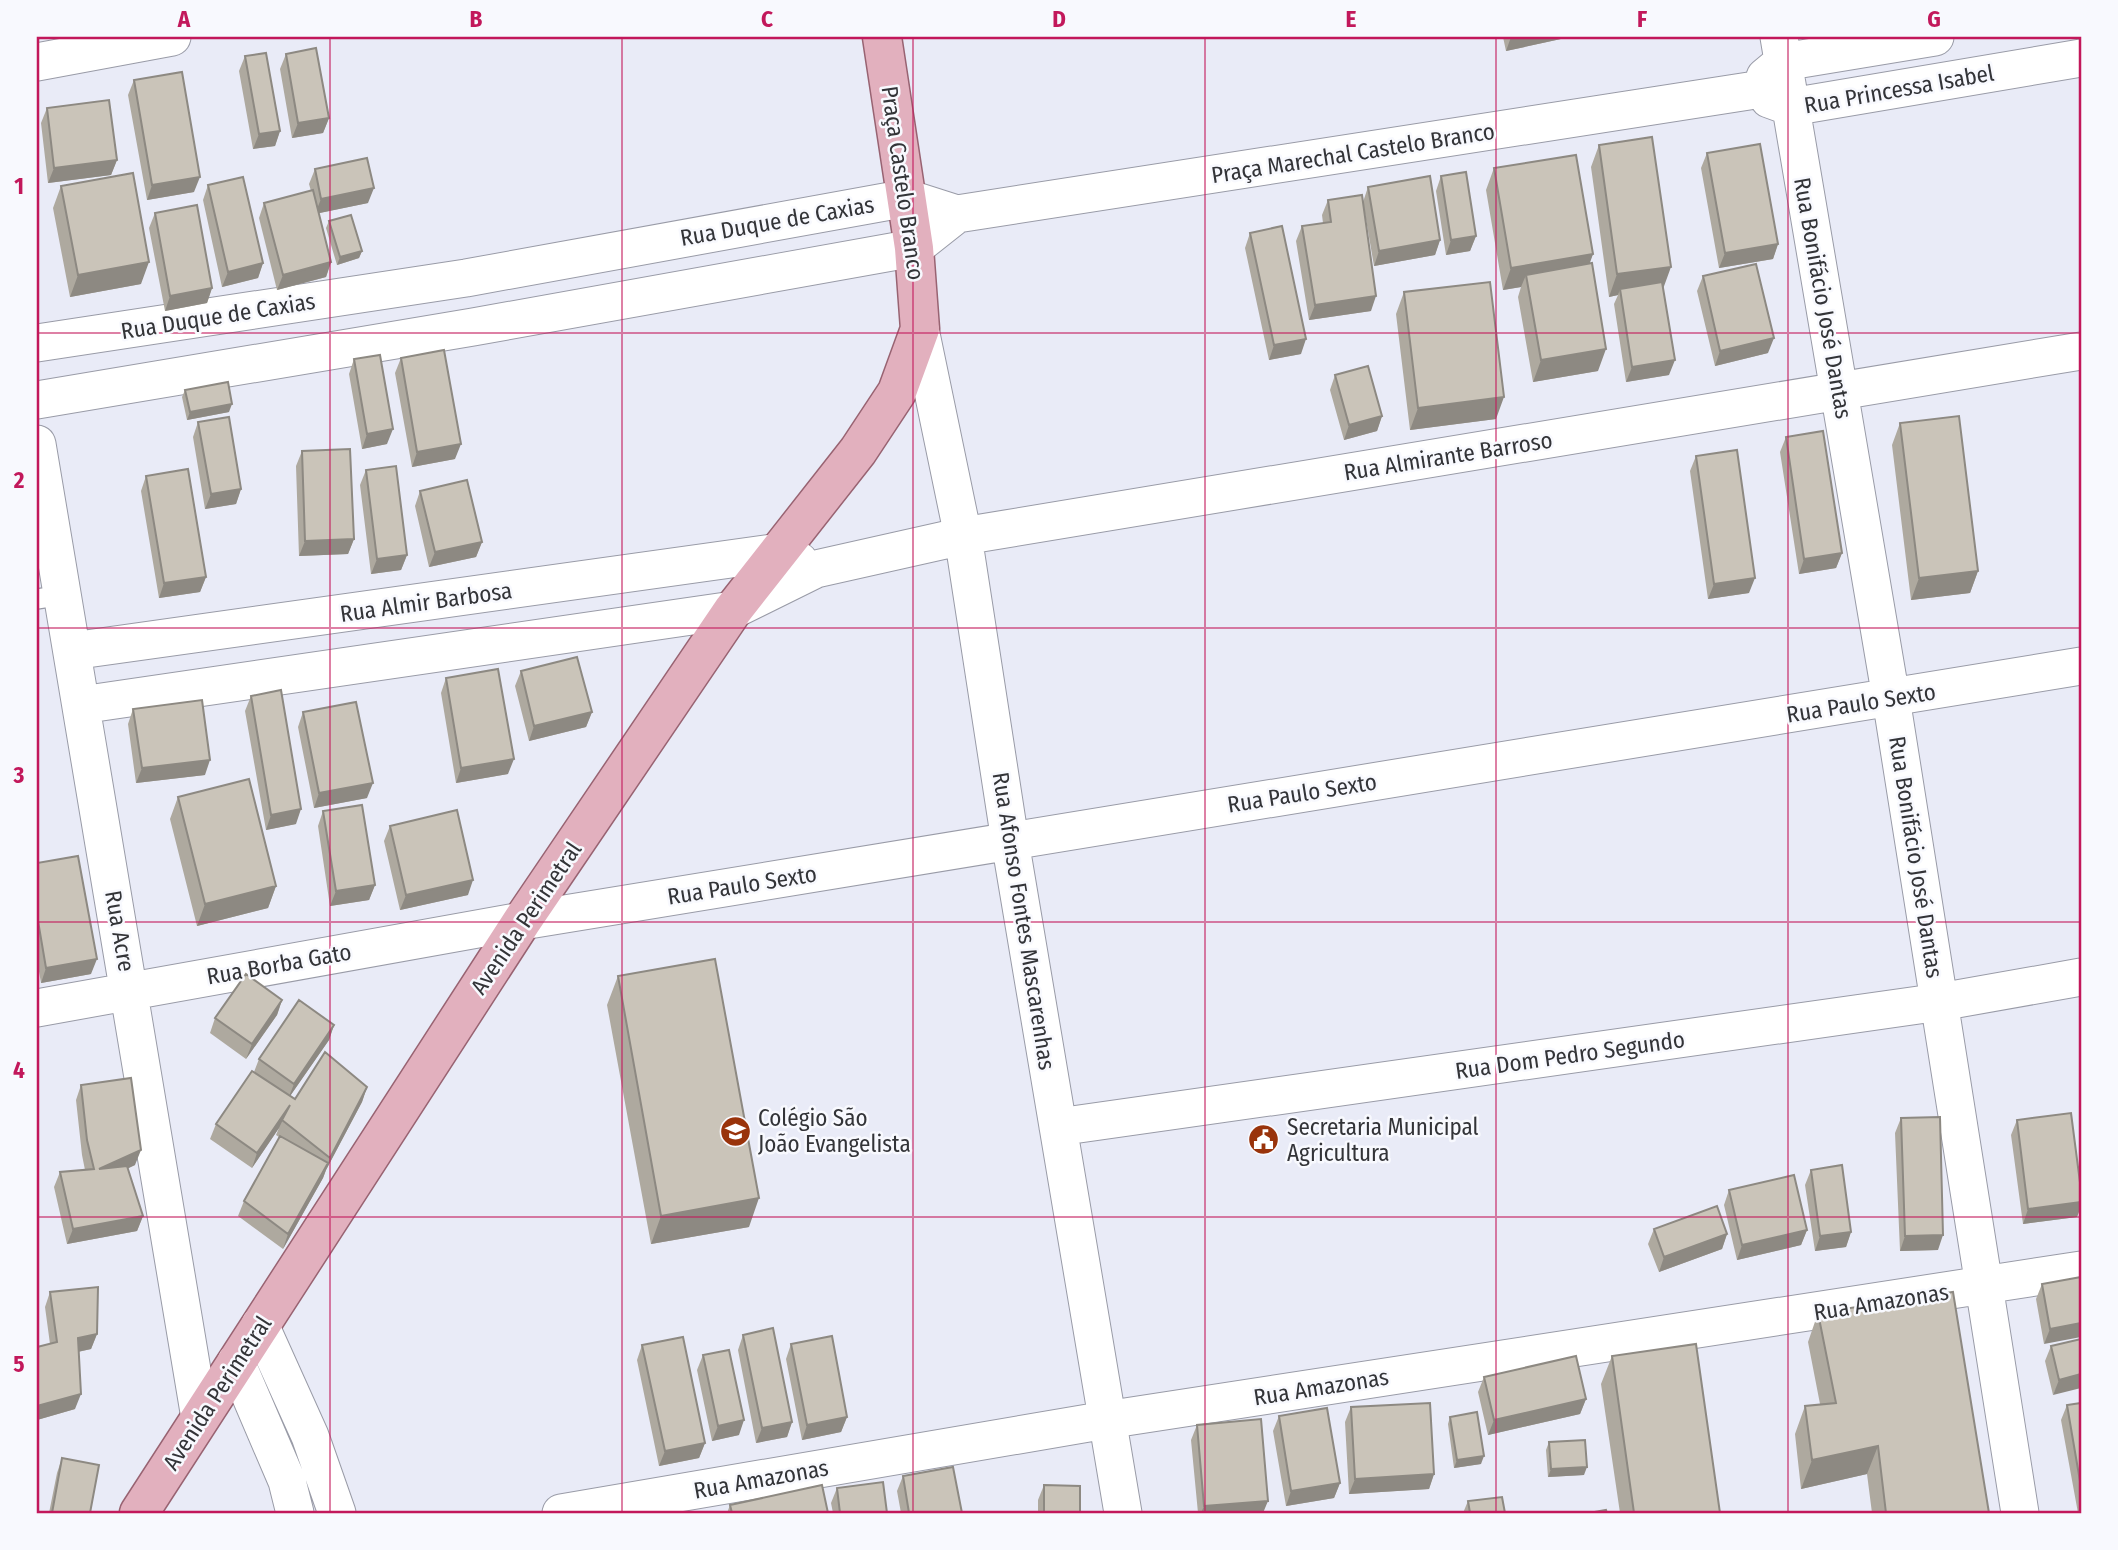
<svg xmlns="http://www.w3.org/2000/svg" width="2118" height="1550" font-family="'Fira Sans Condensed',sans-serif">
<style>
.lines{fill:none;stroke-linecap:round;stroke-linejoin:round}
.lane-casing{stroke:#999ba7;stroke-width:22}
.street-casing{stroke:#999ba7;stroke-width:39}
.primary-casing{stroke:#986372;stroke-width:41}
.lane{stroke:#fff;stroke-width:19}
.street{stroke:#fff;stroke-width:37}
.primary{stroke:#e2b0be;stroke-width:38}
.wall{fill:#aea99f}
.shaded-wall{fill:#8d8982}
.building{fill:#cac4b9;stroke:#8d8982;stroke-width:2}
.grid{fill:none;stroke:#c2185b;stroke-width:2;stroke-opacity:0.55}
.labels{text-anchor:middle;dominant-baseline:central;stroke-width:5;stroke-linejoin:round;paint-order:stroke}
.street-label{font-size:23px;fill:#333438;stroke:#f8f9fe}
.poi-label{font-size:23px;fill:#333438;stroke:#f8f9fe;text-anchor:start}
.neatline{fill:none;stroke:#c2185b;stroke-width:2.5}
.grid-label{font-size:23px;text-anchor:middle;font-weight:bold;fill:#c2185b}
</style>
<rect width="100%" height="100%" fill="#e9ebf7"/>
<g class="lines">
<defs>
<path id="lane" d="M37 599 63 595"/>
<path id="street" d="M1779 37 1891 698 2020 1513
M37 62 172 37
M1765 77 1783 62 1935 37
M1769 99 1791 107 2081 58
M920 329 963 536 1010 841 1123 1513
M37 343 466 278 907 198 957 214 1749 91
M37 400 473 327 914 248 957 214
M37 444 200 1418
M72 651 780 552 799 561
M81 705 733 610 816 569 963 536 2081 351
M37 1008 522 921 2081 666
M1058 1127 1940 1002 2081 977
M260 1325 310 1436 337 1513
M236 1362 287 1481 295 1513
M561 1513 1106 1420 2081 1270"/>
<path id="primary" d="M139 1513 522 921 733 610 858 451 897 392 920 329 914 248 882 37"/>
</defs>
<use href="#lane" class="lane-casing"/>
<use href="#street" class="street-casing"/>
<use href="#primary" class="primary-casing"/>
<use href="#lane" class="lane"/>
<use href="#street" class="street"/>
<use href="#primary" class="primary"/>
</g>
<path class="wall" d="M1503 37H1570L1506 51Z
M286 54 329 118 323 133 292 138 280 69Z
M245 56 280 131 275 146 253 149 239 71Z
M134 80 194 192 147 200 128 95Z
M47 108 117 160 111 175 48 183 41 123Z
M1599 145 1663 289 1669 375 1626 382 1614 304 1618 295 1609 297 1591 167Z
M1707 153 1778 244 1773 259 1719 268 1701 168Z
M1494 168 1593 254 1589 263 1598 371 1533 382 1518 297 1521 287 1503 290 1486 190Z
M315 169 368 203 319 213 331 262 326 277 277 290 259 218 264 203 311 191 309 184Z
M1441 176 1476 236 1470 251 1446 255 1436 191Z
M208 185 263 263 258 278 222 287 203 200Z
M61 186 141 284 70 297 53 208Z
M1368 187 1440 240 1435 255 1374 266 1363 202Z
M1328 200 1371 311 1309 320 1296 241 1302 226 1323 223 1322 215Z
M155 213 212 288 207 303 165 311 149 228Z
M329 221 362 251 359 258 337 265 326 228Z
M1250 233 1301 354 1269 360 1245 248Z
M1703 276 1768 353 1715 366 1697 291Z
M1404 292 1496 419 1410 430 1396 314Z
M401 358 455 459 412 467 395 373Z
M354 359 387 444 362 449 349 374Z
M1335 375 1382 416 1377 431 1344 440 1330 390Z
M185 390 229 412 187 420 182 397Z
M198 422 241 489 236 504 205 509 193 437Z
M1900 423 1978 571 1970 593 1911 600 1892 445Z
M1786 437 1842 553 1836 568 1799 574 1780 452Z
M302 451 354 539 348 554 299 556 296 466Z
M1696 456 1749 593 1708 599 1690 471Z
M366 470 407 555 401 570 371 574 360 485Z
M146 476 206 577 200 592 159 598 141 491Z
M420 491 482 542 476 557 429 567 415 506Z
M521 671 592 712 586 727 529 741 515 686Z
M446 678 508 774 456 783 441 693Z
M251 696 296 824 266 830 245 711Z
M133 709 205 775 136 783 128 724Z
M303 712 367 798 314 808 298 727Z
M178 797 276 886 268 908 197 926 170 819Z
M323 811 375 885 369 900 330 906 318 826Z
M390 826 468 895 400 910 384 841Z
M37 863 91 974 41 983 37 960Z
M618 976 749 1227 651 1244 607 1005Z
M282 1000 277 1015 246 1059 210 1033 215 1018Z
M334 1025 329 1040 290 1096 295 1099 367 1087 362 1102 326 1170 323 1178 283 1249 238 1216 244 1201 279 1137 276 1135 279 1128 252 1168 210 1139 216 1124 254 1072 259 1059Z
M81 1085 135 1165 127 1169 143 1216 137 1231 67 1244 54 1187 60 1172 85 1170 82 1155 76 1100Z
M1901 1118 1938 1250 1900 1251 1895 1133Z
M2017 1120 2081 1190V1206L2077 1217 2023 1224 2011 1135Z
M1811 1170 1851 1232 1846 1247 1815 1251 1805 1185Z
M1729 1190 1807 1230 1801 1245 1737 1260 1724 1205Z
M1654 1229 1727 1234 1722 1249 1659 1272 1648 1244Z
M2081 1277 2044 1344 2036 1299 2042 1284Z
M50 1292 97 1334 91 1349 78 1352 75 1409 37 1420V1347L50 1344 45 1307Z
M1818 1313 1989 1513H1872L1867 1474 1801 1489 1795 1434 1805 1406 1820 1404 1808 1342Z
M743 1335 792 1422 787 1437 756 1443 738 1350Z
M2081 1339 2053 1395 2045 1361 2051 1346Z
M791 1344 847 1417 841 1432 802 1440 786 1359Z
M642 1345 705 1443 699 1458 659 1466 637 1360Z
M703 1355 739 1435 712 1441 697 1370Z
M1612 1356 1720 1513H1620L1601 1384Z
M1484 1377 1586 1399 1580 1414 1488 1435 1478 1392Z
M2081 1403V1513H2078L2061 1420 2067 1405Z
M1351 1407 1434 1474 1429 1489 1349 1494 1345 1422Z
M1279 1416 1340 1483 1334 1498 1286 1506 1273 1431Z
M1450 1417 1481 1464 1454 1468 1448 1424Z
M1197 1425 1263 1513H1198L1191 1440Z
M1549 1442 1584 1475 1548 1477 1546 1450Z
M62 1458 90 1513H49L57 1473Z
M903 1476 962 1513H901L897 1491Z
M1044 1485 1080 1513H1038V1500Z
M837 1488 887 1513H833L831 1503Z
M1468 1501 1505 1513H1463Z
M730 1505 828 1513H727Z"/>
<path class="shaded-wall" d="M1511 37H1570L1506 51Z
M329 118 323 133 292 138 298 123Z
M280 131 275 146 253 149 259 134Z
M117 160 111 175 48 183 54 168Z
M200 177 194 192 147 200 152 185Z
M374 188 368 203 315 214 321 199Z
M1476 236 1470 251 1446 255 1451 240Z
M1440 240 1435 255 1374 266 1379 251Z
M1778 244 1773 259 1719 268 1725 253Z
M362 251 359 258 337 265 340 257Z
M1593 254 1585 277 1526 275 1521 287 1503 290 1511 268Z
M149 262 141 284 70 297 78 275Z
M331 262 326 277 277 290 283 275Z
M263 263 258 278 222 287 228 272Z
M1671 267 1663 289H1620L1618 295 1609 297 1617 274Z
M212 288 207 303 165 311 170 296Z
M1376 296 1371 311 1309 320 1315 305Z
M1774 338 1768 353 1715 366 1720 351Z
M1306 339 1301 354 1269 360 1274 345Z
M1606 349 1598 371 1533 382 1541 360Z
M1675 360 1669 375 1626 382 1632 367Z
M1504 397 1496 419 1410 430 1418 408Z
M232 404 229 412 187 420 190 412Z
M1382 416 1377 431 1344 440 1349 425Z
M393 429 387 444 362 449 367 434Z
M461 444 455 459 412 467 417 452Z
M241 489 236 504 205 509 211 494Z
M354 539 348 554 299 556 305 541Z
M482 542 476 557 429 567 435 552Z
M1842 553 1836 568 1799 574 1804 559Z
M407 555 401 570 371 574 377 559Z
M1978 571 1970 593 1911 600 1919 578Z
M206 577 200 592 159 598 164 583Z
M1755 578 1749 593 1708 599 1714 584Z
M592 712 586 727 529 741 534 726Z
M514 759 508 774 456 783 461 768Z
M210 760 205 775 136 783 142 768Z
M373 783 367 798 314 808 319 793Z
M301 809 296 824 266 830 271 815Z
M473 880 468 895 400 910 406 895Z
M375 885 369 900 330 906 336 891Z
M276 886 268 908 197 926 205 904Z
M97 959 91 974 41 983 46 968Z
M282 1000 277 1015 246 1059 252 1044Z
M334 1025 329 1040 288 1099 294 1084Z
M367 1087 362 1102 326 1170 323 1178 283 1249 288 1234 327 1166 330 1158Z
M290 1105 279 1128 252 1168 257 1153Z
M141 1150 135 1165 93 1184 99 1169Z
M759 1198 749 1227 651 1244 661 1216Z
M2081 1202V1206L2077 1217 2023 1224 2028 1209Z
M143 1216 137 1231 67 1244 73 1229Z
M1807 1230 1801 1245 1737 1260 1742 1245Z
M1851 1232 1846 1247 1815 1251 1820 1236Z
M1727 1234 1722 1249 1659 1272 1664 1257Z
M1943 1235 1938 1250 1900 1251 1905 1236Z
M2081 1323V1337L2044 1344 2050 1329Z
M97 1334 91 1349 72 1353 78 1338Z
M2081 1374V1388L2053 1395 2059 1380Z
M81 1394 75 1409 37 1420V1406Z
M1586 1399 1580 1414 1488 1435 1494 1420Z
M847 1417 841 1432 802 1440 807 1425Z
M744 1420 739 1435 712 1441 718 1426Z
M792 1422 787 1437 756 1443 762 1428Z
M705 1443 699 1458 659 1466 665 1451Z
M1878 1446 1867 1474 1801 1489 1812 1460Z
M1484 1456 1481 1464 1454 1468 1457 1460Z
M1587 1467 1584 1475 1548 1477 1551 1469Z
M1434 1474 1429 1489 1349 1494 1355 1479Z
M1340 1483 1334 1498 1286 1506 1291 1491Z
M1268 1501 1263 1513H1201L1204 1506Z"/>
<path class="building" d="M316 48 329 118 298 123 286 54Z
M266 53 280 131 259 134 245 56Z
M182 72 200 177 152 185 134 80Z
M109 100 117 160 54 168 47 108Z
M1652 137 1671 267 1617 274 1599 145Z
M1760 144 1778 244 1725 253 1707 153Z
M1576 155 1593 254 1511 268 1494 168Z
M367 158 374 188 321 199 315 169Z
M1466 172 1476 236 1451 240 1441 176Z
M133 173 149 262 78 275 61 186Z
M1430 176 1440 240 1379 251 1368 187Z
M243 177 263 263 228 272 208 185Z
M313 190 331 262 283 275 264 203Z
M1362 195 1376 296 1315 305 1302 226 1331 222 1328 200Z
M197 205 212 288 170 296 155 213Z
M351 215 362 251 340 257 329 221Z
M1282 226 1306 339 1274 345 1250 233Z
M1592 263 1606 349 1541 360 1526 275Z
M1756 264 1774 338 1720 351 1703 276Z
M1490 282 1504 397 1418 408 1404 292Z
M1662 282 1675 360 1632 367 1620 289Z
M444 350 461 444 417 452 401 358Z
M380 355 393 429 367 434 354 359Z
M1368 366 1382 416 1349 425 1335 375Z
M228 382 232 404 190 412 185 390Z
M1959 416 1978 571 1919 578 1900 423Z
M229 417 241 489 211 494 198 422Z
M1823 431 1842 553 1804 559 1786 437Z
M350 449 354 539 305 541 302 451Z
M1737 450 1755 578 1714 584 1696 456Z
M396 466 407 555 377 559 366 470Z
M188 469 206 577 164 583 146 476Z
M467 480 482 542 435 552 420 491Z
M577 657 592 712 534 726 521 671Z
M498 669 514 759 461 768 446 678Z
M281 690 301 809 271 815 251 696Z
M202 700 210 760 142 768 133 709Z
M356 702 373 783 319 793 303 712Z
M249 779 276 886 205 904 178 797Z
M362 805 375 885 336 891 323 811Z
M457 810 473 880 406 895 390 826Z
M78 856 97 959 46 968 37 915V863Z
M715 959 759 1198 661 1216 618 976Z
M246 974 282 1000 252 1044 215 1018Z
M299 1000 334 1025 294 1084 259 1059Z
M325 1052 367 1087 330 1158 282 1120 290 1105 257 1153 216 1124 252 1071 295 1099Z
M131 1078 141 1150 99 1169 127 1166 143 1216 73 1229 60 1172 94 1169 87 1140 81 1085Z
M2071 1113 2081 1190V1202L2028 1209 2017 1120Z
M1940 1117 1943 1235 1905 1236 1901 1118Z
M280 1136 328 1163 288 1234 244 1201Z
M1842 1165 1851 1232 1820 1236 1811 1170Z
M1794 1175 1807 1230 1742 1245 1729 1190Z
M1717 1206 1727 1234 1664 1257 1654 1229Z
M2081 1277V1323L2050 1329 2042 1284Z
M98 1287 97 1334 78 1338 81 1394 37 1406V1347L57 1342 50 1292Z
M1953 1292 1989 1513H1886L1878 1446 1812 1460 1805 1406 1836 1403 1818 1313Z
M773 1328 792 1422 762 1428 743 1335Z
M832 1336 847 1417 807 1425 791 1344Z
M683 1337 705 1443 665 1451 642 1345Z
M2081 1339V1374L2059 1380 2051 1346Z
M1696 1344 1720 1513H1634L1612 1356Z
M729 1350 744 1420 718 1426 703 1355Z
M1576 1356 1586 1399 1494 1420 1484 1377Z
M1430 1403 1434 1474 1355 1479 1351 1407Z
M2081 1403V1487L2067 1405Z
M1327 1408 1340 1483 1291 1491 1279 1416Z
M1477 1412 1484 1456 1457 1460 1450 1417Z
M1261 1419 1268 1501 1204 1506 1197 1425Z
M1585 1440 1587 1467 1551 1469 1549 1442Z
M62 1458 99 1465 90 1513H52Z
M953 1467 962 1513H909L903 1476Z
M883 1482 887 1513H840L837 1488Z
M822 1485 828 1513H732L730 1505Z
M1044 1485 1080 1486V1513H1044Z
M1502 1497 1505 1513H1470L1468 1501Z
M1606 1510 1607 1513H1589Z"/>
<path class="grid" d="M330 37V1513M622 37V1513M913 37V1513M1205 37V1513M1496 37V1513M1788 37V1513M37 333H2081M37 628H2081M37 922H2081M37 1217H2081"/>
<defs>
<symbol id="school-disc" viewBox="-11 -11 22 22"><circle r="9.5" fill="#99330b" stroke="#f8f9fe"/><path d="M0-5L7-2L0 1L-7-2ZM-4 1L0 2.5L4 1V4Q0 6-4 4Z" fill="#fff"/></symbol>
<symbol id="civic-disc" viewBox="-11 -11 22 22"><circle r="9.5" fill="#99330b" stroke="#f8f9fe"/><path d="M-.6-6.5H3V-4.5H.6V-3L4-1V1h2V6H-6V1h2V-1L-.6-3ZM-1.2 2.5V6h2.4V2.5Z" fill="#fff"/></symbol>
</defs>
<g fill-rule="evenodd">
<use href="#school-disc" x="718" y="1114" width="35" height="35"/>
<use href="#civic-disc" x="1246" y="1122" width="35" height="35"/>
</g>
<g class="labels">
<g class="street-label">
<text transform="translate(1899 89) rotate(-10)">Rua Princessa Isabel</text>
<text transform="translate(1353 153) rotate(-9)">Praça Marechal Castelo Branco</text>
<text transform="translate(903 183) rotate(82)">Praça Castelo Branco</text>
<text transform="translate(777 221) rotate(-10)">Rua Duque de Caxias</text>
<text transform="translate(1823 298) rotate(80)">Rua Bonifácio José Dantas</text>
<text transform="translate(218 316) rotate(-9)">Rua Duque de Caxias</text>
<text transform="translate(1448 456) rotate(-9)">Rua Almirante Barroso</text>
<text transform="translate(426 602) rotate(-8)">Rua Almir Barbosa</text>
<text transform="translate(1861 703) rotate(-9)">Rua Paulo Sexto</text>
<text transform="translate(1302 793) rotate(-9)">Rua Paulo Sexto</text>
<text transform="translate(1916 857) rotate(81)">Rua Bonifácio José Dantas</text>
<text transform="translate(742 885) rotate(-9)">Rua Paulo Sexto</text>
<text transform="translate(526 918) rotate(-56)">Avenida Perimetral</text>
<text transform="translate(1024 921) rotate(81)">Rua Afonso Fontes Mascarenhas</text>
<text transform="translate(120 931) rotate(80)">Rua Acre</text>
<text transform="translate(279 964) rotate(-10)">Rua Borba Gato</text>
<text transform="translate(1570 1055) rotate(-8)">Rua Dom Pedro Segundo</text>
<text transform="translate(1881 1302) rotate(-9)">Rua Amazonas</text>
<text transform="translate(1321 1387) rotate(-9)">Rua Amazonas</text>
<text transform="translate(217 1393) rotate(-57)">Avenida Perimetral</text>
<text transform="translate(761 1479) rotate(-10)">Rua Amazonas</text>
</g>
<g class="poi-label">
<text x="758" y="1118">Colégio São<tspan x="758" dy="26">João Evangelista</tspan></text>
<text x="1287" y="1127">Secretaria Municipal<tspan x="1287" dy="26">Agricultura</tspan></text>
</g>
</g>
<rect width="2118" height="1550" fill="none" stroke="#f8f9fe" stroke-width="77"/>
<rect x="38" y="38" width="2042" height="1474" class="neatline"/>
<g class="grid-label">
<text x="184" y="27">A</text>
<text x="476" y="27">B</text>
<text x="767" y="27">C</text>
<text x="1059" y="27">D</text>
<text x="1351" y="27">E</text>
<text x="1642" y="27">F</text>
<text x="1934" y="27">G</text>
<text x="19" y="194">1</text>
<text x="19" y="488">2</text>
<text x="19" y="783">3</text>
<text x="19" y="1078">4</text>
<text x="19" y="1372">5</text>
</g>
</svg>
